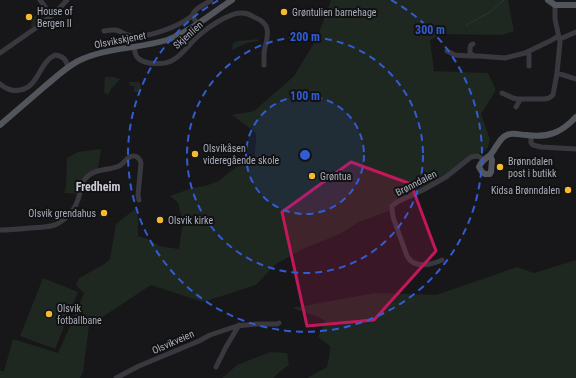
<svg xmlns="http://www.w3.org/2000/svg" width="576" height="378" font-family="'Roboto Condensed',sans-serif">
<style>
.green{fill:#1e2720}
.lines{fill:none;stroke-linecap:round;stroke-linejoin:round}
.stream{stroke:#2c353d;stroke-width:1}
.minor{stroke:#38383e;stroke-width:5}
.major{stroke:#53555d;stroke-width:6}
.marked{fill:#c2185b;fill-opacity:0.2;stroke:#c2185b;stroke-width:3;stroke-linejoin:round}
.ring{fill:none;stroke:#325cd3;stroke-width:2;stroke-dasharray:7 5}
.poi-dot{fill:#f6ba31;stroke:#121214;stroke-width:1.5}
.labels{text-anchor:middle;dominant-baseline:central;stroke-width:4;stroke-linejoin:round;paint-order:stroke}
.poi-label{font-size:10px;fill:#a8adb9;stroke:#121214;text-anchor:start}
.street-label{font-size:10px;fill:#a8adb9;stroke:#121214}
.quarter-label{font-size:12px;font-weight:bold;fill:#caccd5;stroke:#121214}
.centre{fill:#325cd3;stroke:#121214;stroke-width:2}
.ring-label{font-size:12px;text-anchor:middle;font-weight:bold;fill:#325cd3;stroke:#121214;stroke-width:4;stroke-linejoin:round;paint-order:stroke}
</style>
<rect width="100%" height="100%" fill="#171719"/>
<path class="green" d="M331 0H508L514 31 502 35 442 34 430 40 434 71 488 73 496 90 481 114 490 139 488 147 484 151 471 157 457 169 397 202 392 210 359 222 340 234 303 249 276 264 256 285 203 302 151 285 89 326 83 372 80 378H0V371H4L13 339 58 353 72 322 84 293 76 285 79 278 103 265 110 259 116 224 135 209 138 217V236L151 240 159 246 179 249 183 222 178 203 170 196 192 188 205 186 219 181 228 173 240 165 254 163 256 141V133L232 115 254 111 294 76 317 38Z
M43 10C49 18 38 23 32 27L30 26 32 23 31 21 34 17V16Z
M258 39V41L247 43 232 50 233 43 238 41Z
M105 77H114L120 79 111 89 108 95 104 92Z
M129 82H139L141 85 140 91 139 92H134V86H130Z
M101 149 98 169 91 172 79 194 64 193 66 187 67 158 78 152Z
M576 260V378H307L327 367 329 358 330 346 318 337 325 321 316 316 292 308 375 293 436 295 517 267 534 273Z
M43 278 78 292 55 349 20 336Z
M270 352 287 353 289 365 278 373 274 378H222L237 365Z"/>
<g class="lines">
<path class="stream" d="M466 25 490 12 504 0"/>
<path class="minor" d="M40 0 49 12 53 15
M197 23 192 16C195 7 204 6 211 0
M104 31C109 30 115 29 119 31 123 33 126 35 131 36 148 38 178 27 192 16
M560 39 576 32
M473 44 471 45 470 48V53L474 56
M134 47C135 51 135 56 138 58 144 65 166 65 173 60 182 55 188 46 195 39 204 30 229 12 242 13 246 13 251 15 254 17 259 19 266 22 267 29 269 36 265 45 264 53 264 57 264 61 264 65
M447 51 455 55 469 56H479L505 58 525 53 552 40 558 36
M0 53 40 25 57 11 67 0
M529 66V51
M557 73 576 79
M0 84C6 89 12 92 20 90 39 87 39 62 55 55 63 56 66 59 68 67
M502 93 513 98 517 99H545L549 98 553 95 557 73 560 42 555 19V5
M516 107 520 100
M531 136V143L533 145 541 147 576 149
M0 230C10 230 20 229 30 228 39 227 49 228 57 224 68 218 76 208 79 196 81 190 82 183 85 179 93 168 108 171 119 166 124 164 127 156 133 156 138 156 140 159 141 163L138 195 139 200
M442 260C431 265 414 269 407 256L393 217 392 210V206L397 202 423 190 446 177 471 157 478 156 484 160
M216 367 226 347 239 325
M116 378 139 366 199 341 210 335 237 326 257 324H277L279 323"/>
<path class="major" d="M548 0 555 5H576
M0 125C15 112 29 100 44 87 55 78 65 68 78 61 106 47 138 49 167 40 190 32 212 13 232 0
M490 155 492 160 491 172 490 174H485L482 172 479 167C481 161 487 158 491 154 496 148 500 137 507 135 513 132 520 135 526 135 548 138 561 133 576 117"/>
</g>
<path class="marked" d="M351 162 411 184 436 251 374 320 307 326 282 212Z"/>
<circle cx="305" cy="155" r="59" fill="#325cd3" fill-opacity=".12"/>
<g class="ring">
<circle cx="305" cy="155" r="59"/>
<circle cx="305" cy="155" r="118"/>
<path d="M391 0A177 177 0 1 1 219 0"/>
</g>
<g class="poi-dot">
<circle cx="284" cy="12" r="4"/>
<circle cx="29" cy="17" r="4"/>
<circle cx="195" cy="154" r="4"/>
<circle cx="500" cy="167" r="4"/>
<circle cx="312" cy="176" r="4"/>
<circle cx="568" cy="190" r="4"/>
<circle cx="104" cy="213" r="4"/>
<circle cx="160" cy="220" r="4"/>
<circle cx="49" cy="314" r="4"/>
</g>
<g class="labels">
<g class="poi-label">
<text x="37" y="11">House of<tspan x="37" dy="12">Bergen II</tspan></text>
<text x="292" y="12">Grøntulien barnehage</text>
<text x="203" y="148">Olsvikåsen<tspan x="203" dy="12">videregående skole</tspan></text>
<text x="508" y="161">Brønndalen<tspan x="508" dy="12">post i butikk</tspan></text>
<text x="320" y="176">Grøntua</text>
<text x="560" y="190" text-anchor="end">Kidsa Brønndalen</text>
<text x="96" y="213" text-anchor="end">Olsvik grendahus</text>
<text x="168" y="220">Olsvik kirke</text>
<text x="57" y="308">Olsvik<tspan x="57" dy="12">fotballbane</tspan></text>
</g>
<g class="street-label">
<text transform="translate(188 35) rotate(-42)">Skjenlien</text>
<text transform="translate(120 40) rotate(-11)">Olsvikskjenet</text>
<text transform="translate(416 183) rotate(-27)">Brønndalen</text>
<text transform="translate(173 342) rotate(-24)">Olsvikveien</text>
</g>
<g class="quarter-label">
<text x="98" y="187">Fredheim</text>
</g>
</g>
<circle cx="305" cy="155" r="6" class="centre"/>
<g class="ring-label">
<text x="430" y="34">300 m</text>
<text x="305" y="41">200 m</text>
<text x="305" y="100">100 m</text>
</g>
</svg>
